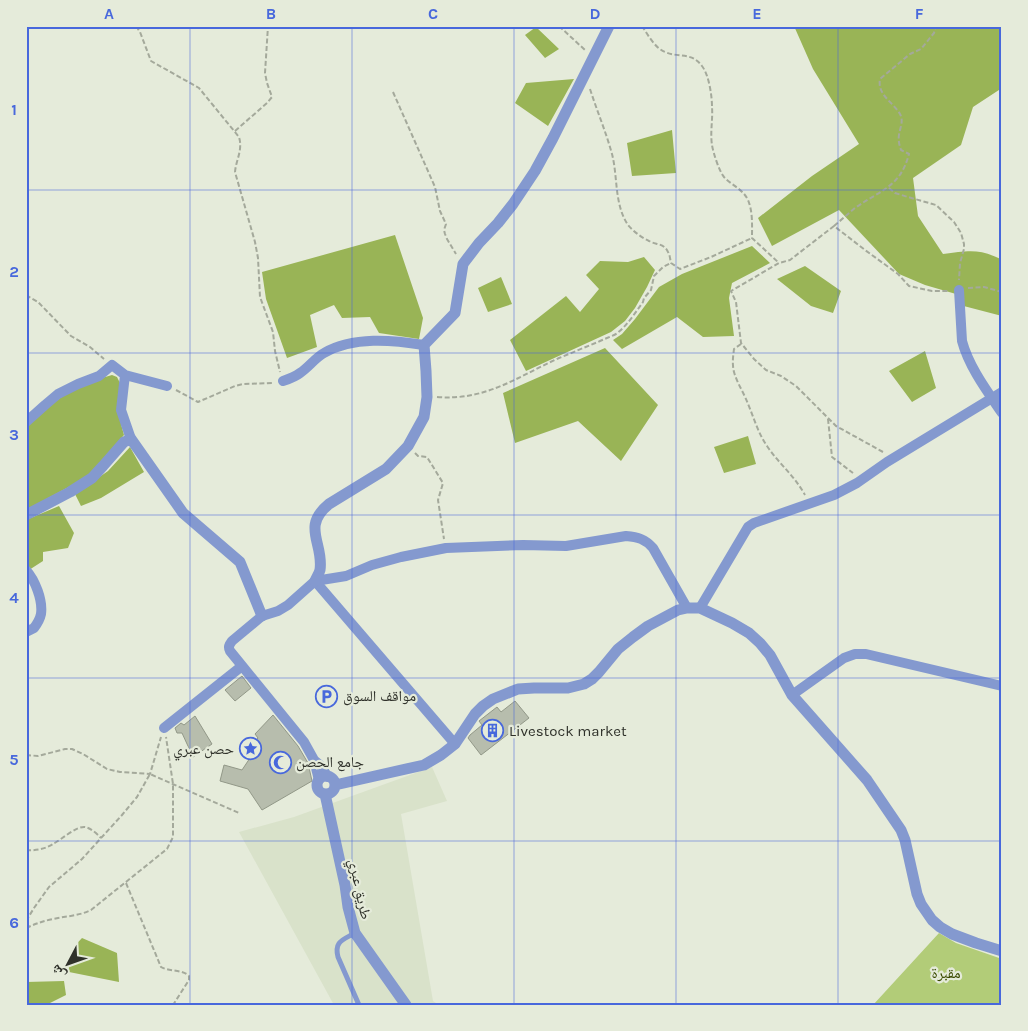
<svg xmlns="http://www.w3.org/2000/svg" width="1028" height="1031" font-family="Karla,'Noto Naskh Arabic',sans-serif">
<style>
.built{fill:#d9e2ca}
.green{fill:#b2cc78}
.forest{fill:#99b456}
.building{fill:#b7bdad;stroke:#929888}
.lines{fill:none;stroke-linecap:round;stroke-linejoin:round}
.path{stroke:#a4a99b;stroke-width:2;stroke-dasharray:5 2.5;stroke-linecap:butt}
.service{stroke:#8499cf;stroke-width:5}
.minor{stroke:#8499cf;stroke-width:10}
.tertiary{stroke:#8499cf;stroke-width:11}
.grid{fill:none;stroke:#4868dc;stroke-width:1;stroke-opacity:0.55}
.labels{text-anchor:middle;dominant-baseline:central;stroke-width:4.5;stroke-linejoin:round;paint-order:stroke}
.poi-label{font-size:15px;fill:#2f312a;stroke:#e5ebda;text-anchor:start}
.street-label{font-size:15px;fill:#2f312a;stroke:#e5ebda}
.park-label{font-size:15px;fill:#394900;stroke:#e5ebda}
.neatline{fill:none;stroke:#4868dc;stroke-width:2}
.grid-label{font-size:16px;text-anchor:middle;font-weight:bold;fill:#4868dc}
</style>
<rect width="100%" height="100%" fill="#e5ebda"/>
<path class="built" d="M432 767 447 801 401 814 433 1001 439 1005H334L239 832 294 817Z"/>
<path class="green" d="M939 933 956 943 1002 959V1005H873Z"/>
<path class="forest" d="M794 26H1002V88L973 107 961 145 913 178 918 216 943 254C968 251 980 248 1002 260V316L956 304V294L925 285 899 274 839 210 772 246 758 218 812 176 859 144 813 69Z
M536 27 559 49 545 58 525 35Z
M574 79 548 126 515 103 526 83Z
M672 130 676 173 632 176 627 143Z
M395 235 423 318 419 339 379 333 370 317 342 318 334 305 310 315 317 347 287 358 266 299 262 272Z
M752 246 770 263 732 283 729 298 734 336 703 337 677 317 622 349 613 340 622 334 635 319 659 287 682 274Z
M644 257 655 270 647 287 635 308 625 321 611 332 526 371 510 340 566 296 580 312 599 289 586 275 600 261 628 262Z
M805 266 841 291 833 313 811 306 777 279Z
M501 277 512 304 488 312 478 288Z
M605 348 658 405 621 461 578 421 515 443 503 393Z
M925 351 936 388 912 402 889 371Z
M112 375 117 377 120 383 121 424 124 435 91 473 78 482 26 510V427C37 417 48 406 60 398 76 388 94 380 112 375Z
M748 436 756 464 724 473 714 447Z
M130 447 144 472 101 498 81 506 75 494 108 471Z
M59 506 74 533 68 548 43 552V561L29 570 26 567V520Z
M82 938 117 953 119 982 69 972C68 953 70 951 82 938Z
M64 981 66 995 46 1005H26V982Z"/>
<path class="building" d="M242 676 251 688 235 701 225 690Z
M515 701 529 718 481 755 468 738 470 735 482 725 479 721 497 707 501 712Z
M273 715 298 746 308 763 312 781 262 810 248 789 220 781 224 765 242 770 254 752 250 747 258 738 255 734Z
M195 716 212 744 193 757 182 733H177L175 728 181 723 184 725Z"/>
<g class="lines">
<path class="path" d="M136 26 140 32 151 61 199 88 239 137C243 150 236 160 235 172L255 242 258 258 260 297 273 332 275 351 280 372
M559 26 585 50
M642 26C648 35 655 48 665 52 679 58 692 52 702 66 709 75 712 96 712 107 713 119 710 132 712 145 713 152 719 171 724 177 731 185 743 189 748 200 753 212 752 226 752 238L779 263
M590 89C597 111 606 132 612 154 618 177 614 204 628 225 633 231 642 238 649 241 656 245 664 243 668 252 670 255 670 259 671 263L680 269 711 257 752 238
M393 92 435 187 440 211 446 224 444 230 445 234 447 239 456 254
M235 131 267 103 272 97 267 83 265 73 268 26
M889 188 895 193 908 197 936 205 954 222 961 233 964 244V249L960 263 959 280
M834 226C841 220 848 214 855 208 880 190 900 188 909 154L901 150C900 147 899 144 899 142 897 132 905 123 900 114 893 102 877 95 880 79L910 54 921 49 934 33 936 26
M968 288 984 287 1002 292
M26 295 38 302 71 336 90 347 104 359
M741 344 734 349C733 357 732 364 734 372 737 383 744 393 748 404 754 418 758 433 767 446 779 464 794 475 805 495
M176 390 198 402 235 386 243 384 274 383
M437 397C486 401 517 377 559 358 572 353 585 347 598 342 604 339 610 337 616 334 627 326 635 313 643 302L644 298 651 290 654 276 663 267 671 263
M828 419 832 457 853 473
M883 452 836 426 796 386 781 376 766 370 754 359 741 343 736 302 731 291 779 263 790 260 834 226 865 250 898 274 909 286 932 291H948
M415 453 418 456 427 457 443 483 438 500 444 539
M26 755 38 756 65 749H72L83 754 107 769 120 772 150 774 161 737
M26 850C36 851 45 849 53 844 61 840 76 826 85 827 91 828 97 834 101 838
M126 883 161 967C170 972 182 969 189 976V980L173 1005
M26 921 34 908 49 887 82 859 122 815 137 797 150 774 239 813
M26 928C35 924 43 921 53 919 66 916 79 916 91 910L167 849 173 837V784L166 737"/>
<path class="service" d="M355 933C343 940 334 941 338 957L359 1005"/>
<path class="minor" d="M959 290 962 341C969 367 987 391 1002 413
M283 381C289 379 295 377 300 373 309 367 315 358 324 353 353 336 393 340 424 345
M26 422 45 405 58 394 78 384 99 376 112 365 125 375
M131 439 121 410 125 375 167 386
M26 570C35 580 43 600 41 614 40 619 37 624 34 628L26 632
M315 581 346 576 372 565 401 557 446 548 523 545 566 546 626 536C638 537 645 539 653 548L687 608
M700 608 748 527 754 523 834 495 857 483 887 462 1002 392
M792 695 844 658 855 654H866L1002 686
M164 728 242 666
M314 760 320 765 328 777
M319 780 314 760 304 742 230 651C228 647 229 645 232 641L262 616 278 611 288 605 315 581 455 744"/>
<path class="tertiary" d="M26 515 70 492 92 478 103 466 124 442 131 439 183 513 240 562 262 616
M315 581C316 578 319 574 320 570 324 543 301 527 329 504L386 469 408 446 424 417 427 397 426 371 424 345 455 313 463 264 479 243 498 223 513 204 535 171 553 138 609 26
M317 785a9 9 0 1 1 18 0a9 9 0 1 1-18 0Z
M335 785 424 765 441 755 455 744 475 714 483 706 493 699 518 689 534 688H568L584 684 592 679 599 672 618 649 633 637 648 626 678 610 687 608H700L732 623 749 633 760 643 770 655 792 695 867 780 901 830 905 840 917 894 921 904 932 920 940 927 952 934 976 943 1002 951
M325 794 345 885 348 907 355 933 406 1005"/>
</g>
<path class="grid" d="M190 26V1005M352 26V1005M514 26V1005M676 26V1005M838 26V1005M26 190H1002M26 353H1002M26 515H1002M26 678H1002M26 841H1002"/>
<defs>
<symbol id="parking-ring" viewBox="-11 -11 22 22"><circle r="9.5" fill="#e5ebda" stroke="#4868dc" stroke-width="1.5"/><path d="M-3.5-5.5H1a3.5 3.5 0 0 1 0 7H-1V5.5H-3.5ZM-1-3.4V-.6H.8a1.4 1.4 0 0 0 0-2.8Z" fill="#4868dc"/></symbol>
<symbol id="building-ring" viewBox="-11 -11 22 22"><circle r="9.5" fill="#e5ebda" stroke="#4868dc" stroke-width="1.5"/><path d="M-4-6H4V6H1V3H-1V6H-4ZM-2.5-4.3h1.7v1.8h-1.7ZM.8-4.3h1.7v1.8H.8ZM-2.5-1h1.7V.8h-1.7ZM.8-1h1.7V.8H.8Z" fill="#4868dc"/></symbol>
<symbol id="sight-ring" viewBox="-11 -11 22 22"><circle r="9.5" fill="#e5ebda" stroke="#4868dc" stroke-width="1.5"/><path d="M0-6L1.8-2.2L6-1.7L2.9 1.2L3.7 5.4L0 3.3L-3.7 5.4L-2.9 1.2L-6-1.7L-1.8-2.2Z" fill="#4868dc"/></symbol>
<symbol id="mosque-ring" viewBox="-11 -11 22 22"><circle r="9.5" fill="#e5ebda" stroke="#4868dc" stroke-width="1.5"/><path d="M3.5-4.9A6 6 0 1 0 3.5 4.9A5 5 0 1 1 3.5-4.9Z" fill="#4868dc"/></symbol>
</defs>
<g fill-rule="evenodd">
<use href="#parking-ring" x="314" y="684" width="25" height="25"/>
<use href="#building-ring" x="480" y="718" width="25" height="25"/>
<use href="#sight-ring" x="238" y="736" width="25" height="25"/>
<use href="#mosque-ring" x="268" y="750" width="25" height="25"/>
</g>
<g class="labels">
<g class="poi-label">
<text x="343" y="696">مواقف السوق</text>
<text x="509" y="731">Livestock market</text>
<text x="234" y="749" text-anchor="end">حصن عبري</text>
<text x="296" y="762">جامع الحصن</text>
</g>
<g class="street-label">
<text transform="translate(360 889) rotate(78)">طريق عبري</text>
</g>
<g class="park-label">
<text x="946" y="973">مقبرة</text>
</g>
</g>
<rect width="1028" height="1031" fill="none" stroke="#e5ebda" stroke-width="55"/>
<g transform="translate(68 964) rotate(229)" stroke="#e5ebda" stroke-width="4" paint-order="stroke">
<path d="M0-4L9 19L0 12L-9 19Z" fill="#2f312a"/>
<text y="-8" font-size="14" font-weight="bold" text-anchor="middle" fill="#2f312a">ش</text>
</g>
<rect x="28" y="28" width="972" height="976" class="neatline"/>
<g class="grid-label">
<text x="109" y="19">A</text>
<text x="271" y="19">B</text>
<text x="433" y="19">C</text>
<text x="595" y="19">D</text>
<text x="757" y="19">E</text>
<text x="919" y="19">F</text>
<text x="14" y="115">1</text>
<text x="14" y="277">2</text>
<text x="14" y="440">3</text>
<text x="14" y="603">4</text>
<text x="14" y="765">5</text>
<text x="14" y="928">6</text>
</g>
</svg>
